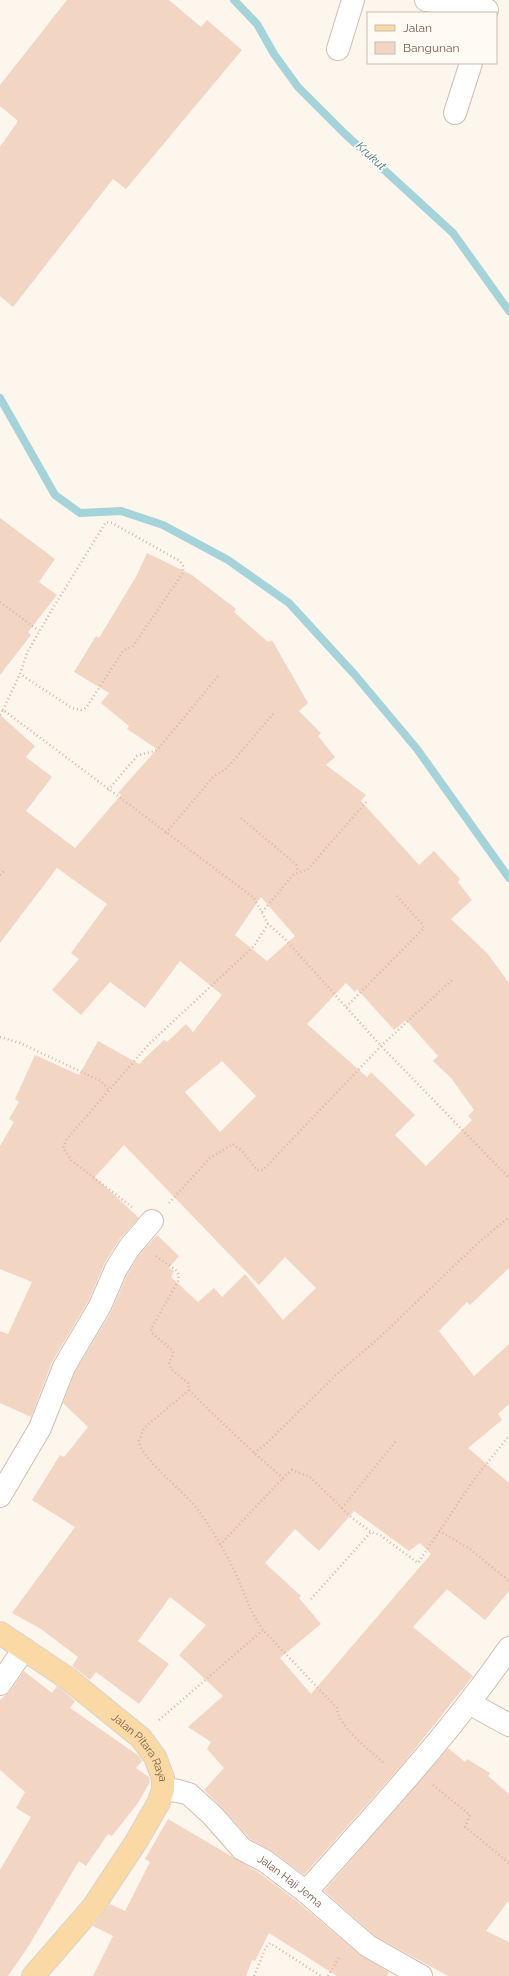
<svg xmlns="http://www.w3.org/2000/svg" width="509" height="1976" font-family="Raleway,sans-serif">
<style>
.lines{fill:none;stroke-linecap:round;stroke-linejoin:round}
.stream{stroke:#a5d3da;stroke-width:8}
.building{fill:#f3d5c3;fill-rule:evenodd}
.minor-casing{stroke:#d1beb0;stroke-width:24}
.major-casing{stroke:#dad1cd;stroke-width:24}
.path{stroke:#d9b8a5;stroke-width:2.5;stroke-dasharray:1 3;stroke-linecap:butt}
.minor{stroke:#fff;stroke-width:22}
.major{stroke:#fbd9a5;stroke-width:22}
.labels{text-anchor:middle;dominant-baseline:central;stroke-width:3.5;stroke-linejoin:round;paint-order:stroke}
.street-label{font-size:11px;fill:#7a5c4d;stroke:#fffaf3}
.water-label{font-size:12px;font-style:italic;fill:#437c86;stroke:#fffaf3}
</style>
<rect width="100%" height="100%" fill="#fdf6ec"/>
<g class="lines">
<path class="stream" d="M234 0 257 24 274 54 298 87 345 134 453 233 509 311
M0 398 55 495 80 513 121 511 163 525 228 560 289 603 355 675 417 749 509 878"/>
</g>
<path class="building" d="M67 0H169L201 27 207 20 242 50 126 189 113 179 13 307 0 296V147L18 121 0 106V85Z
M0 518 55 559 39 582 57 595 28 632 31 635 0 675Z
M147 553 192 575 236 609 234 612 268 642 272 640 308 703 299 711 321 733 318 736 335 757 326 765 366 795 361 801 419 865 434 851 460 879 458 882 472 900 451 919 487 953 509 983V1268L470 1305 467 1302 439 1331 474 1376 509 1344V1404L498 1414 502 1420 468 1448 509 1483V1591L485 1620 447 1589 413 1627 473 1676 402 1765 304 1875 272 1851 250 1839 222 1808 204 1790 224 1768 207 1749 211 1742 188 1727 223 1696 179 1655 206 1625 170 1597 138 1641 169 1664 139 1704 96 1672 90 1680 72 1666 78 1657 41 1629 12 1613 75 1527 32 1500 60 1455 64 1457 88 1427 63 1403 75 1372 111 1312 127 1275 139 1255 157 1235 179 1256 169 1268 174 1271 171 1277 198 1302 214 1288 222 1297 245 1274 283 1320 316 1288 285 1257 259 1285 124 1145 95 1177 139 1218 119 1240 105 1262 89 1300 52 1362 31 1417 0 1403V1331L8 1334 32 1282 0 1269V1146L14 1122 9 1119 19 1102 15 1099 35 1055 79 1075 98 1041 139 1064 164 1040 167 1042 186 1024 193 1032 222 995 180 961 145 1008 110 982 81 1015 52 990 79 959 71 953 107 904 57 868 0 943V715L35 746 26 757 52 777 26 811 75 848 121 795 118 793 157 749 127 729 129 726 101 703 109 693 74 672 96 636 99 638 137 575ZM261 897 295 936 267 961 235 935ZM346 983 355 992 357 989 394 1030 406 1020 438 1056 433 1061 451 1078 474 1110 468 1116 472 1120 426 1166 395 1135 415 1115 371 1072 367 1077 307 1024ZM222 1061 256 1096 220 1132 185 1092ZM354 1511 409 1551 420 1543 431 1554 311 1694 280 1658 321 1624 299 1598 301 1596 265 1563 295 1529 319 1551Z
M24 1671 52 1693 57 1686 60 1688 75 1701 70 1708 139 1756 142 1761 136 1768 149 1777 150 1782 138 1803 112 1836 108 1834 86 1866 79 1861 28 1947 8 1976H0V1870L31 1817 16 1808 25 1792 0 1770V1700L10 1691Z
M448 1748 465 1762 467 1759 490 1773 488 1776 509 1794V1900L486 1931 509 1942V1976H448L375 1936 324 1891Z
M168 1819 258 1872 298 1902 360 1955 389 1972 387 1976H337L269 1933 255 1961 252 1960 246 1976H93L113 1936 93 1926 110 1904 125 1911 150 1862 145 1859Z"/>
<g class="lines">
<defs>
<g id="minor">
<path d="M426 0 487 10"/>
<path d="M338 49 353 0"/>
<path d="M455 113 471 63"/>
<path d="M0 1496 40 1428 64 1367 100 1306 116 1269 129 1248 152 1221"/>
<path d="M0 1684 24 1649"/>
<path d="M469 1703 509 1725"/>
<path id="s1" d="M163 1789 178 1791 189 1794 213 1816 242 1849 265 1861 306 1892 368 1946 421 1976"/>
<path d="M306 1892C376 1813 449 1735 509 1648"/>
</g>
<g id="major">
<path id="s2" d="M0 1633 67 1678 141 1738 155 1757 163 1778V1789L159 1802 136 1842 93 1907 33 1976"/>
</g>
</defs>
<use href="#minor" class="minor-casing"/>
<use href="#major" class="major-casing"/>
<path class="path" d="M0 602 39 631
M3 710 20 674 27 653 50 613 106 522 112 523 180 561 183 566V573L133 646 123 651 86 708 81 710 72 708 20 674
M0 715 3 710 254 898 268 924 284 938 381 1046 509 1178
M108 790 137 756C144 753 151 753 158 749L219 675
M241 818 291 860 296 865 298 872
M166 833 213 777 227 768 274 713
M0 875 4 871
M262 912 293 875 308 869 367 801
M346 1007 424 928 421 923 397 896
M0 1037 20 1043 101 1081 108 1089
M169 1203 210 1158 233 1144 242 1151 257 1170H263L381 1046 453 979
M132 1207 72 1161 63 1148 66 1140 149 1044 254 946 268 924
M156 1256 177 1271 179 1275 178 1281 151 1329 152 1333 173 1351V1355L169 1362 171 1369 188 1383 189 1390 208 1409 254 1453 283 1478 292 1470 310 1477 352 1518 371 1532 380 1535 418 1563 475 1478 509 1436
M189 1390 144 1428 139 1441 140 1446C156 1473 183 1489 201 1514 214 1532 225 1552 235 1572 244 1592 250 1612 263 1630L337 1708C338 1727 371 1751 385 1764
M254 1453 265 1445 337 1374 380 1337 478 1243 509 1217
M342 1508 396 1441
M439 1531 470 1549 509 1581
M220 1545 283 1478
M311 1599 371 1532
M159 1720 263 1630
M433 1785 470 1815 465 1827 509 1863
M254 1976 266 1947 270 1943 321 1976
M328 1976 340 1956"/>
<use href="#minor" class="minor"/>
<use href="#major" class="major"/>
</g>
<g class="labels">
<g class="street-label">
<text stroke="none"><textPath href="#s2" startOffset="183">Jalan Pitara Raya</textPath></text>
<text stroke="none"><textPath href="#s1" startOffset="161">Jalan Haji Jema</textPath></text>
</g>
<g class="water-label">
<text transform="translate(371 156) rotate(43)">Krukut</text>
</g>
</g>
<rect x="367" y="12" width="130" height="52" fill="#fffaf3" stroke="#cabbb1"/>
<rect x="375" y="25" width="20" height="6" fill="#fbd9a5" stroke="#cabbb1"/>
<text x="403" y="32" font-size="12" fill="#7a5c4d">Jalan</text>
<rect x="375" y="42" width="20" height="12" fill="#f3d5c3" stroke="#cabbb1"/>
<text x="403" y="52" font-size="12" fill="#7a5c4d">Bangunan</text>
</svg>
